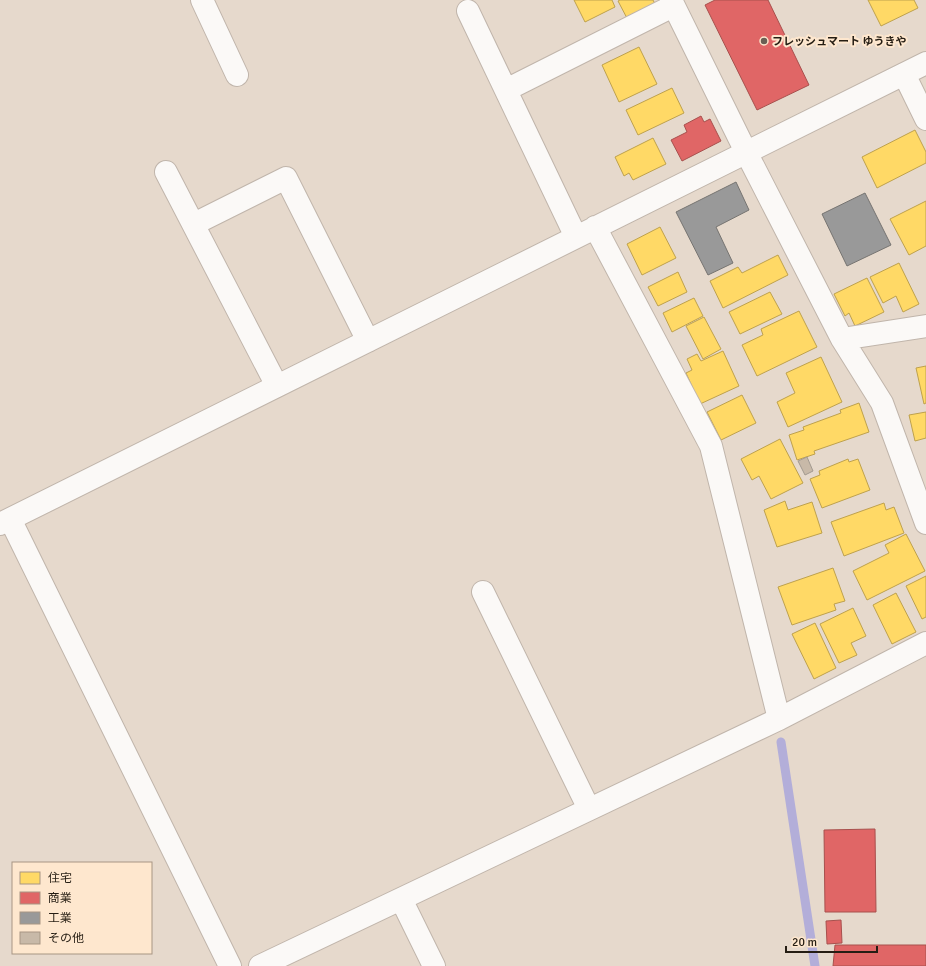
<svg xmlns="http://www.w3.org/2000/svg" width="926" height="966" font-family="Signika,'Noto Sans JP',sans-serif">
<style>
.homes{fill:#ffd966;stroke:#bea14d}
.shops{fill:#e06666;stroke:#a8504d}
.industry{fill:#999;stroke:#767471}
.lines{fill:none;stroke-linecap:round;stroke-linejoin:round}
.stream{stroke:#b3aed9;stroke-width:9}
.building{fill:#c8b9a8;stroke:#a39a90}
.minor-casing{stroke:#c0b5ab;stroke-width:24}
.minor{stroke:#fbf9f7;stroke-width:22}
.poi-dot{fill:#695f54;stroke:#fee7ce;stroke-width:1.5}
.labels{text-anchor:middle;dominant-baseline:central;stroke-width:4;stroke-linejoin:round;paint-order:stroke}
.poi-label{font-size:11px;font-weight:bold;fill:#251d13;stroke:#fee7ce;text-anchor:start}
</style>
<rect width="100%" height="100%" fill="#e6d9cc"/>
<path class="homes" d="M574 0H612L615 7 585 22Z
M620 0H653L657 8 629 22 618 1Z
M868 0H914L918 8 881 26Z
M639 47 657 84 619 102 602 65Z
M672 88 684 113 638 135 626 110Z
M915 130 926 152V163L877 188 862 157Z
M653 138 666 164 633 180 629 173 624 176 615 157Z
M926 201V246L909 255 890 219Z
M660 227 676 258 642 275 627 244Z
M778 255 788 275 723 308 710 281 738 267 742 273Z
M899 263 919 304 903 312 896 296 883 303 870 277Z
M678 272 687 292 658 306 648 287Z
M867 278 884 312 855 326 849 313 845 316 834 294Z
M770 292 782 314 740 334 729 312Z
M694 298 703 316 672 332 663 313Z
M799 311 817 347 757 376 742 345 763 335 761 329Z
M704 317 721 349 703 359 686 326Z
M723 351 739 386 700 404 686 373 692 370 687 359 697 354 701 361Z
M821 357 842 402 788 427 777 402 795 393 786 373Z
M926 366V403L924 404 916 368Z
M742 395 756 423 721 440 707 412Z
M859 403 869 432 814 451 815 454 797 460 789 435 804 430 803 427 841 413 840 410Z
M926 412V438L915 441 909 415Z
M780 439 803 483 771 499 759 476 752 480 741 459Z
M848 459 849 462 858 459 870 490 822 508 810 479 820 475 819 471Z
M785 501 788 510 812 502 822 533 777 547 764 510Z
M884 503 886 510 894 507 904 533 844 556 831 522Z
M906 534 925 571 867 600 853 571 889 553 885 545Z
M833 568 845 601 834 604 836 610 792 625 778 587Z
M926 576V617L922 619 906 586Z
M896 593 916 632 892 644 873 605Z
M853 608 866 636 851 643 857 655 839 663 820 624Z
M815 623 836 668 814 679 792 634Z"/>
<path class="shops" d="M715 0H768L809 85 757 110 705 5Z
M701 116 704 122 710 119 721 141 682 161 671 140 687 132 684 125Z
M875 829 876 912H825L824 830Z
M841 920 842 943 827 944 826 921Z
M835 945H926V966H833Z"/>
<path class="industry" d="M736 182 749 210 716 227 733 263 708 275 676 212Z
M865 193 891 245 847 266 822 214Z"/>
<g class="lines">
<path class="stream" d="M781 742 815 966"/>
</g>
<path class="building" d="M807 457 813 471 805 475 798 461Z"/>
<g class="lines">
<defs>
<path id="minor" d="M202 0 237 75
M671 0 746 152 842 339 882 403 926 523
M468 11 576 237
M904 74 926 119
M506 90 673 6
M166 172 277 386
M194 224 286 178 368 341
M595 227 711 446 779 719
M842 339 926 326
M10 519 230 966
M0 524 926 63
M483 592 589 809
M401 899 434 966
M260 966 779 719 926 643"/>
</defs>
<use href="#minor" class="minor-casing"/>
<use href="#minor" class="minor"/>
</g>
<circle class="poi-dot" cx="764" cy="41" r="4"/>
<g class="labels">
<g class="poi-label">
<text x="772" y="41">フレッシュマート ゆうきや</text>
</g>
</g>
<rect x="12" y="862" width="140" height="92" fill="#fee7ce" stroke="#a79683"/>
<rect x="20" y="872" width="20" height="12" fill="#ffd966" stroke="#a79683"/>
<text x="48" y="882" font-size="12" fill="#251d13">住宅</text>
<rect x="20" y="892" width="20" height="12" fill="#e06666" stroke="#a79683"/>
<text x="48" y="902" font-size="12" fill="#251d13">商業</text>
<rect x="20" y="912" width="20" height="12" fill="#999999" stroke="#a79683"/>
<text x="48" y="922" font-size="12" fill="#251d13">工業</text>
<rect x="20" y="932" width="20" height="12" fill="#c8b9a8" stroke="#a79683"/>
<text x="48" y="942" font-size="12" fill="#251d13">その他</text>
<path d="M786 946v6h91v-6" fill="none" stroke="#251d13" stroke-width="2"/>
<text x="792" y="946" font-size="12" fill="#251d13" stroke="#fee7ce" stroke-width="3" paint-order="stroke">20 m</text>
</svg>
